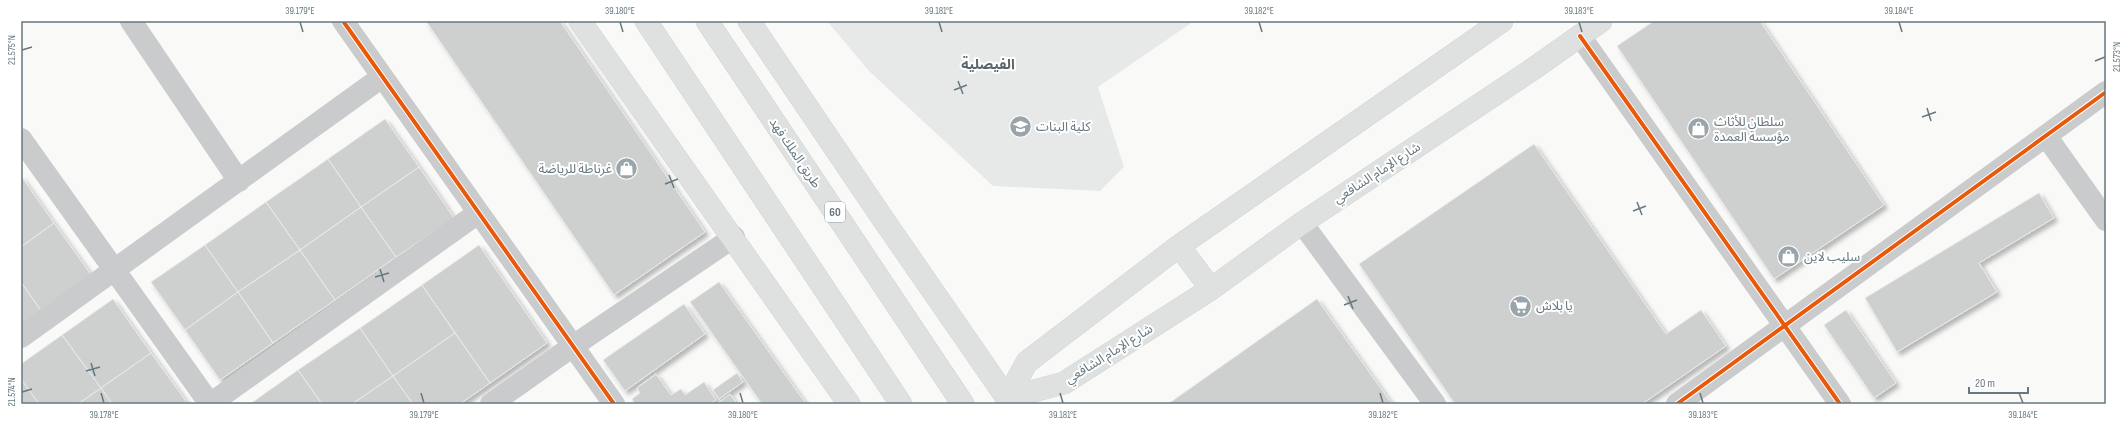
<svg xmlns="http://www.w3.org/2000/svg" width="2127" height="425" font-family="'Sofia Sans Condensed','Noto Sans Arabic',sans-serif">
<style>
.built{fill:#e7e9e8}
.building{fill:#ced0d0;stroke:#e8e8e8;filter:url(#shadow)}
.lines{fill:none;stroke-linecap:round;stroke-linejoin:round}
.major-casing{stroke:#d4d5d5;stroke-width:23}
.highway-casing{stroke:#d4d5d5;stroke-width:23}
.minor{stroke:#cacbcc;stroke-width:22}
.major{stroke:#dfe0e0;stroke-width:22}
.highway{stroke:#dfe0e0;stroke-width:22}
.cycleway-casing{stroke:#fff;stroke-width:6}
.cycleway{stroke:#e8590c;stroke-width:4}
.ticks{fill:none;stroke:#667880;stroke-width:1.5}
.labels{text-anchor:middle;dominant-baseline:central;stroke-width:4;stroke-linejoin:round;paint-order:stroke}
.shield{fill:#fff;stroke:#94a0a6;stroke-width:1}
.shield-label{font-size:12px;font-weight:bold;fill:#667880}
.poi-label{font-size:13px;fill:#667880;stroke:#fff;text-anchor:start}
.street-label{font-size:13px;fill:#667880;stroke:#fff}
.neighbourhood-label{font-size:14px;font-weight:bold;fill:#58656c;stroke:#fff}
.neatline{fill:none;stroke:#667880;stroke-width:1.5}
.ticks-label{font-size:10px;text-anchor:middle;fill:#667880}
</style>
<defs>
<filter id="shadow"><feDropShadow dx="3.5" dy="3.5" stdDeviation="2" flood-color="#0004"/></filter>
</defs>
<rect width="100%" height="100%" fill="#f9f9f8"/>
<path class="built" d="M827 21H1194L1098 87 1124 167 1100 191 993 186 869 71Z"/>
<path class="building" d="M426 21H560L705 232 614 295Z
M1654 21H1760L1884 205 1774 279 1617 46Z
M385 119 419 167 361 207 328 159Z
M1534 144 1666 334 1701 310 1726 346 1642 404H1455L1359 264Z
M328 159 361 207 300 250 266 202Z
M419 167 454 218 396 257 361 207Z
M21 176 54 223 21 247Z
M2039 193 2054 218 1979 263 1997 292 1897 352 1865 298Z
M266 202 300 250 238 292 205 245Z
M361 207 396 257 335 300 300 250Z
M54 223 92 276 42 312 21 282V247Z
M205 245 238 292 185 330 151 282Z
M479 245 547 343 490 383 422 285Z
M300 250 335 300 273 343 238 292Z
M21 282 42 312 21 326Z
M719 282 806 404H762L690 302Z
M422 285 455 333 393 376 360 328Z
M238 292 273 343 220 380 185 330Z
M113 299 151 353 101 388 62 335Z
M1317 299 1392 404H1168Z
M684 304 705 334 625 391 603 360Z
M1846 310 1896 383 1874 398 1824 325Z
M360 328 393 376 352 404H322L298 370Z
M455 333 490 383 460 404H413L393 376Z
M62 335 101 388 78 404H39L21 379V364Z
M151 353 188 404H112L101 388Z
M298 370 322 404H250Z
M737 373 743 382 719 399 713 390Z
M656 374 671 395 681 389 685 395 704 382 716 400 710 404H635L632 399 640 393 637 388Z
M393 376 413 404H352Z
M21 379 39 404H21Z
M101 388 112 404H78Z
M730 394 737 404H717Z"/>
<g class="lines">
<defs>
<path id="major" d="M580 21 849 404
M749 21 883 219 1011 404
M1179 246 1211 289
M1007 398 1064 383 1211 289 1302 223 1530 71 1601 21
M1007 398 1027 362 1179 246 1502 21"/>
<path id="highway" d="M646 21 901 404
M707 21 963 404"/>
</defs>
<use href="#major" class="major-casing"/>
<use href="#highway" class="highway-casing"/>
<path class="minor" d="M131 21 239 181
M343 21 614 404
M1580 36 1840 404
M2046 136 2106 220
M21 139 210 404
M1302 223 1435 404
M21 337 382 77
M210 404 478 213
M491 404 573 346 734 237
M1677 404 2106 92"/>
<use href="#major" class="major"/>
<use href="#highway" class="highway"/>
<defs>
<path id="cycleway" d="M343 21 614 404
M1580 36 1840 404
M1677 404 2106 92"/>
</defs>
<use href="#cycleway" class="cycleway-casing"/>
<use href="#cycleway" class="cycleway"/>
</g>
<path class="ticks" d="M300 22 303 32M620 22 623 32M939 22 942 32M1259 22 1262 32M1579 22 1582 32M1899 22 1902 32M22 50 32 47M2095 61 2105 57M958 81 963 94M954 90 967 85M1927 108 1931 121M1922 117 1936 112M669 175 674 188M665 184 678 179M1637 202 1642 215M1633 211 1646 206M380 269 384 282M375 277 389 273M1348 296 1353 309M1344 305 1357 300M91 363 95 376M86 371 100 367M22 392 32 389M101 393 104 403M421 393 424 403M740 393 743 403M1060 393 1063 403M1380 393 1383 403M1700 393 1703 403M2019 393 2023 403"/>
<defs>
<symbol id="university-disc" viewBox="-11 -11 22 22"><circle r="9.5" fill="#99a5aa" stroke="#fff"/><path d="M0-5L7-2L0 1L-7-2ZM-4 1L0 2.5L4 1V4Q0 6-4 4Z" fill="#fff"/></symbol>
<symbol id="shop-disc" viewBox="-11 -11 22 22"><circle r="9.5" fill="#99a5aa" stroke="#fff"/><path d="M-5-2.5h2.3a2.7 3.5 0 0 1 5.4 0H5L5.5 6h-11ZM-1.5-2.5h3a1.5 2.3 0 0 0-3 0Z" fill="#fff"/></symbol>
<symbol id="supermarket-disc" viewBox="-11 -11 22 22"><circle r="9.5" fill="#99a5aa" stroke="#fff"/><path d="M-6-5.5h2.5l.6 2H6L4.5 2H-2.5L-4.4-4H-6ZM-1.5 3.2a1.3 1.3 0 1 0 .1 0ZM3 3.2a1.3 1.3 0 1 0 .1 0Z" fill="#fff"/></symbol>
</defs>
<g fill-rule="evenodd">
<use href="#university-disc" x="1008" y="114" width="25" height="25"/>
<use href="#shop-disc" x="1686" y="116" width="25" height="25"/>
<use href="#shop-disc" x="614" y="156" width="25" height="25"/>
<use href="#shop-disc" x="1776" y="244" width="25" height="25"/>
<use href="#supermarket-disc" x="1508" y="294" width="25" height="25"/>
</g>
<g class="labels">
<rect class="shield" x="825" y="202" width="20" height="20" rx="3"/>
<g class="shield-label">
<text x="835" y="212">60</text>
</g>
<g class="poi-label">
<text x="1714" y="122">سلطان للأثاث<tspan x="1714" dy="15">مؤسسة العمدة</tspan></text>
<text x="1036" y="127">كلية البنات</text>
<text x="612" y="169" text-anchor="end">غرناطة للرياضة</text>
<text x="1804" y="257">سليب لاين</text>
<text x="1536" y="306">يا بلاش</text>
</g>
<g class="street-label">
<text transform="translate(795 153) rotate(56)">طريق الملك فهد</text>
<text transform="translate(1377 173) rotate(-33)">شارع الإمام الشافعي</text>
<text transform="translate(1109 354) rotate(-32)">شارع الإمام الشافعي</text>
</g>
<g class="neighbourhood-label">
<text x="988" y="64">الفيصلية</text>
</g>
</g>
<rect width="2127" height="425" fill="none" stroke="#ffffff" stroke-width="44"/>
<path d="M1969 387v6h59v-6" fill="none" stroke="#667880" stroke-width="2"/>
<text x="1975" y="387" font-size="12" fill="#667880" stroke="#ffffff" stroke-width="3" paint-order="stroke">20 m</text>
<rect x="22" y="22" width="2083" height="381" class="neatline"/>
<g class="ticks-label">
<text x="300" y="14">39.179°E</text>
<text x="620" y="14">39.180°E</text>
<text x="939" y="14">39.181°E</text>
<text x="1259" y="14">39.182°E</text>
<text x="1579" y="14">39.183°E</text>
<text x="1899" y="14">39.184°E</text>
<text transform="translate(11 50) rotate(-90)" y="4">21.575°N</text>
<text transform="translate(2116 57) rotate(-90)" y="4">21.573°N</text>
<text transform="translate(11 392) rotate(-90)" y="4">21.574°N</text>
<text x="104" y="418">39.178°E</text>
<text x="424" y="418">39.179°E</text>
<text x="743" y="418">39.180°E</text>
<text x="1063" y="418">39.181°E</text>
<text x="1383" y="418">39.182°E</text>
<text x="1703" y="418">39.183°E</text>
<text x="2023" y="418">39.184°E</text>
</g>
</svg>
